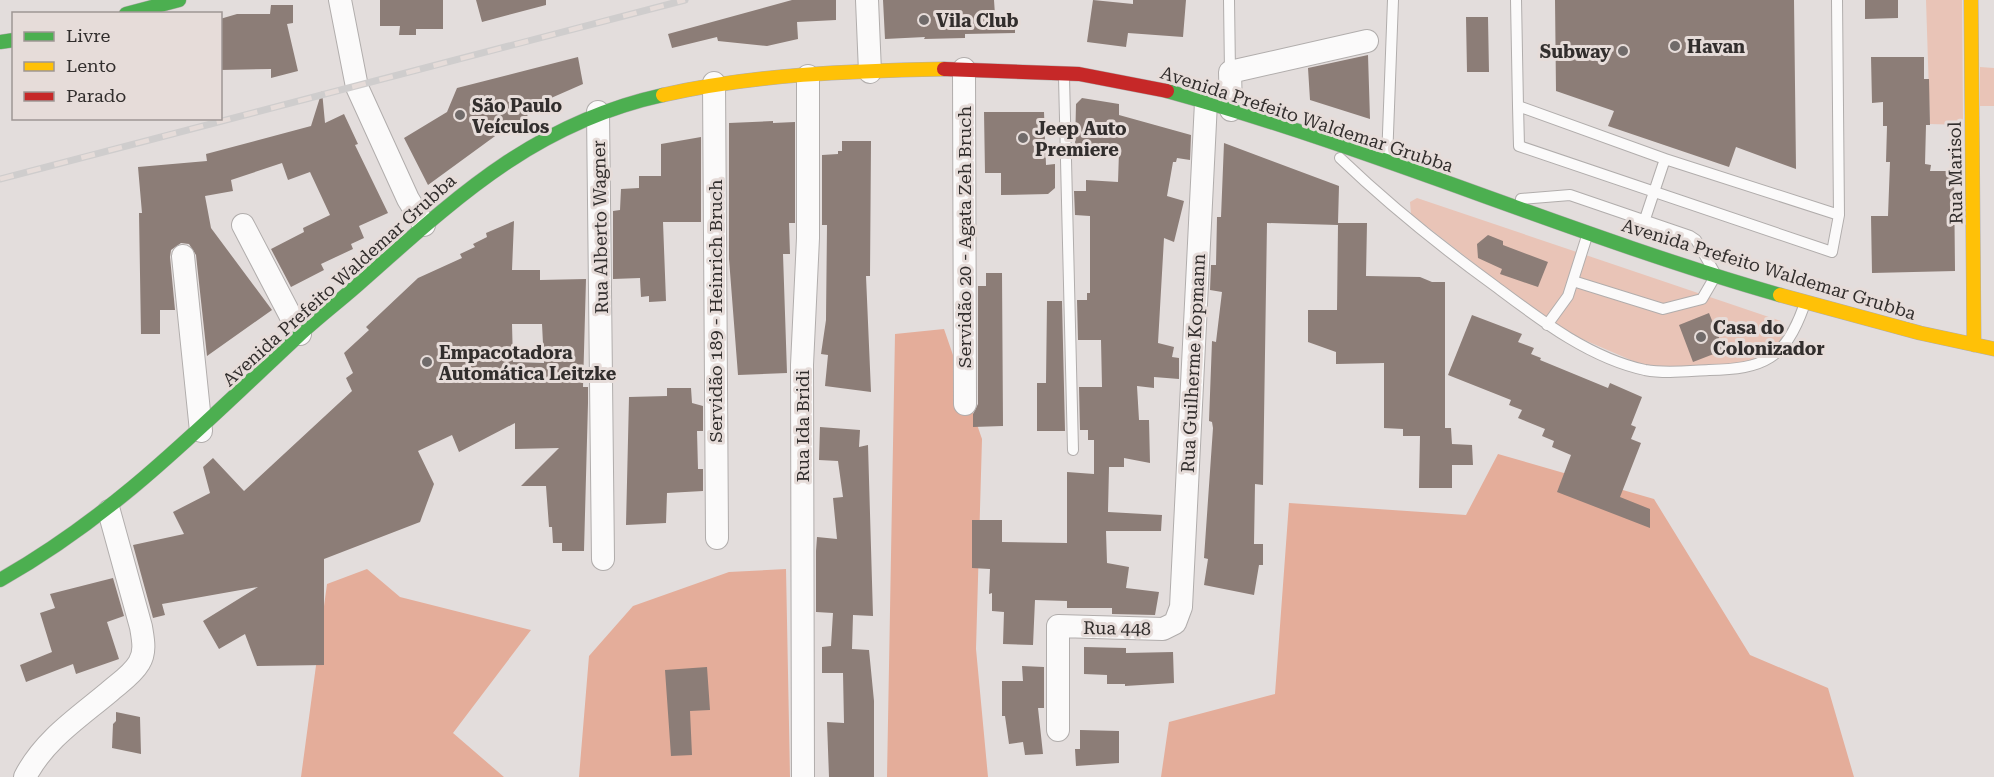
<svg xmlns="http://www.w3.org/2000/svg" width="1994" height="777" font-family="'Roboto Serif',serif">
<style>
.green{fill:#e9c4b7}
.forest{fill:#e4ad9a}
.building{fill:#8c7d77;fill-rule:evenodd}
.lines{fill:none;stroke-linecap:round;stroke-linejoin:round}
.lane-casing{stroke:#b1adac;stroke-width:12}
.street-casing{stroke:#b1adac;stroke-width:24}
.fast-casing{stroke:#b1adac;stroke-width:15}
.slow-casing{stroke:#b1adac;stroke-width:15}
.jam-casing{stroke:#b1adac;stroke-width:15}
.lane{stroke:#fbfafa;stroke-width:10}
.street{stroke:#fbfafa;stroke-width:22}
.fast{stroke:#4caf50;stroke-width:14}
.slow{stroke:#ffc107;stroke-width:14}
.jam{stroke:#c62828;stroke-width:14}
.rail-casing{stroke:#cfcdcd;stroke-width:7}
.rail{stroke:#e6dcd9;stroke-width:4.5;stroke-dasharray:14;stroke-linecap:butt}
.poi-dot{fill:#706b6a;stroke:#e6dcd9;stroke-width:2}
.labels{text-anchor:middle;dominant-baseline:central;stroke-width:6;stroke-linejoin:round;paint-order:stroke}
.poi-label{font-size:18px;font-weight:bold;fill:#322e2d;stroke:#e6dcd9;text-anchor:start}
.street-label{font-size:18px;fill:#322e2d;stroke:#e6dcd9}
</style>
<rect width="100%" height="100%" fill="#e3dddc"/>
<path class="green" d="M1926 0H1962L1963 125 1930 124Z
M1980 67 1994 68V106H1980Z
M1417 198 1781 321 1783 339 1772 354 1742 366 1661 368 1640 364 1575 336 1535 311 1411 214 1410 202Z"/>
<path class="forest" d="M944 329 982 439 976 649 988 777H887L895 334Z
M1498 454 1654 499 1750 655 1828 688 1854 777H1161L1169 722 1275 694 1289 503 1466 515Z
M367 569 400 597 531 630 453 733 504 777H301L327 584Z
M786 569 790 777H579L589 656 633 606 729 572Z"/>
<path class="building" d="M380 0H443V29H416V35H399L400 26H380Z
M476 0H546V5L482 22Z
M792 0H836V20L797 22 798 39 767 46 718 41 717 37 672 48 668 34Z
M883 0H994L995 15 1015 16V33L965 34V38L924 39 925 37 885 39Z
M1093 0 1133 4V0H1186L1183 37 1128 33 1126 47 1087 42Z
M1555 0H1794L1796 169 1736 147 1729 167 1608 126 1614 111 1556 91Z
M1865 0H1898V18L1865 19Z
M271 5H293V23L287 24 298 71 271 78V69L220 70V19L237 14H270Z
M1466 17H1488L1489 72H1467Z
M1368 55 1370 119 1310 100 1308 68Z
M578 57 583 84 526 109 528 118 502 131 428 185 404 138 447 112 457 88Z
M1871 57H1924V79H1929L1930 125H1926L1925 164 1931 165 1930 171H1954L1955 271 1872 273 1871 216H1888L1890 162H1886L1887 126H1883V102L1872 103Z
M322 91 325 123 344 114 358 144 355 145 388 213 359 226 364 238 351 244 353 249 321 264 324 270 291 287 271 249 304 232 303 228 330 215 310 172 288 180 282 163 231 180 233 191 205 196 211 228 272 310 207 356 196 255 189 244 181 243 171 250 170 257 175 310H160V334H141L139 213H142L138 167 207 161 206 154 311 126Z
M1082 98 1119 104V115L1191 135 1190 160 1177 158 1176 162H1173L1167 196 1184 201 1174 242 1164 238 1158 343 1174 347 1172 357 1179 358V379L1154 377V388L1137 386 1139 420H1149L1150 463 1124 458V467H1109L1108 512 1162 515 1161 531H1106L1107 563 1129 567 1126 588 1159 592 1155 615 1112 614V608H1067V601L1035 600 1033 645 1003 644 1004 612 992 611V593L989 594 990 569 972 568V520H1002V542L1067 543V472L1094 474V440H1088V430H1080L1079 387H1102L1101 340H1078L1077 300H1087V293H1090V216L1075 215 1074 191H1086V180L1118 182 1119 152 1075 147 1076 104Z
M984 112H1044L1046 165 1055 164V188L1048 194 1001 195V173H985Z
M773 121V123L795 122V223H789L790 254H783L787 373 738 375 729 259V123Z
M701 137V222H663L666 301 649 302V296L641 297 640 278 613 279V211L620 210 621 189 639 188V176H661V144Z
M842 141H871L870 276H866L871 392 825 386 828 355 821 354 826 320 827 225H822V155L838 154V151H842Z
M1224 143 1339 186 1338 223H1367L1366 276 1420 277 1432 282H1445V428H1451L1452 444 1472 445 1473 465H1452V488H1419L1420 436H1403V429L1384 428V363L1336 364V352L1308 342V310H1337L1338 225 1267 223 1263 485 1255 484 1254 544H1263V565H1259L1254 595 1204 585 1208 559 1204 558 1213 428 1212 422 1209 421 1212 341 1216 342 1222 292 1210 290 1211 265H1216L1217 217H1221Z
M514 221 512 270H540V280L586 279 583 387H588V403L584 551H562V543H553L552 527H549L546 486H521L559 448 515 449V423L459 452 452 435 418 451 434 484 420 522 324 559V665L257 666 245 634 219 649 203 621 258 587 162 604 165 615 153 618 133 545 184 534 173 512 210 493 203 467 213 458 244 491 352 391 346 378 353 373 344 353 369 330 366 327 418 278 462 258 460 254 475 247 473 244 487 237 486 233ZM512 324H542L544 363 513 362Z
M1488 235 1503 241V245L1548 262 1538 287 1500 274 1502 269 1478 258 1477 244Z
M986 273H1002L1003 426 973 427V414L978 404V286H986Z
M1047 301H1062L1065 431H1037V383H1046Z
M1709 313 1724 350 1693 362 1679 325Z
M1472 315 1522 334 1518 342 1534 348 1531 354 1541 358 1540 360 1608 388 1610 383 1642 397 1631 425 1636 427 1631 439 1641 443 1620 497 1650 509V528L1557 492 1571 455 1552 447 1554 441 1542 436 1545 429 1518 418 1522 410 1509 405 1511 400 1448 375Z
M667 388H691L692 403 703 406V431H697L698 469H703V491L667 493 666 523 626 525 629 397 667 396Z
M820 427 860 430 859 447 868 445 873 616 853 615 852 649 869 650 874 701V777H829L827 722 844 723 843 673H822V647L831 646 833 613 816 612V551L817 537 837 539 833 498 843 497 838 461 819 460Z
M113 578 124 616 107 622 119 659 76 674 73 664 26 682 20 665 52 652 40 613 55 608 50 594Z
M1084 647 1126 648V653L1173 652 1174 683 1125 686V684H1107V675L1084 674Z
M1022 666 1044 667V708H1038L1043 754 1025 755 1023 742 1009 744 1005 716H1002V681H1023Z
M707 667 710 710 690 711 692 755 671 756 665 670Z
M116 712 140 717 141 754 112 748 113 724 116 721Z
M1080 730 1119 731V763L1076 766 1075 749H1080Z"/>
<g class="lines">
<defs>
<path id="lane" d="M1229 0 1230 72
M1516 0 1518 106 1665 159
M1064 77 1073 450
M1518 106 1519 146 1832 252 1839 215
M1340 158C1389 205 1440 246 1495 286 1539 319 1589 358 1645 370 1666 374 1688 371 1709 370 1764 369 1785 359 1804 306
M1387 160 1393 0
M1521 199 1570 195 1690 236 1696 240 1716 275 1702 299 1663 309 1573 281
M1645 219 1665 159 1839 215 1837 0
M1547 325 1568 296 1587 236"/>
<path id="street" d="M340 0 357 87 408 199 424 225
M867 0 870 72
M964 69 965 404
M714 83 717 538
M1231 110 1230 72 1367 41
M598 112 603 559
M243 225 300 334
M183 256 201 431
M1058 730V626L1163 629 1175 623 1181 607 1206 102
M25 777C44 740 78 718 109 692 119 683 132 675 139 663 146 652 143 639 141 627L109 511
M803 777 802 365 808 238V76"/>
<path id="fast" d="M126 14 179 0
M0 42 14 40
M1167 91C1375 148 1573 236 1780 295
M0 580C118 513 199 428 297 337 318 317 341 300 362 281 457 197 535 123 663 95"/>
<path id="slow" d="M1971 0 1974 345
M663 95C754 74 851 71 944 69
M1780 295 1920 333 1994 349"/>
<path id="jam" d="M944 69 1079 74 1167 91"/>
</defs>
<use href="#lane" class="lane-casing"/>
<use href="#street" class="street-casing"/>
<use href="#fast" class="fast-casing"/>
<use href="#slow" class="slow-casing"/>
<use href="#jam" class="jam-casing"/>
<use href="#lane" class="lane"/>
<use href="#street" class="street"/>
<use href="#fast" class="fast"/>
<use href="#slow" class="slow"/>
<use href="#jam" class="jam"/>
<defs>
<path id="rail" d="M0 179 685 0"/>
</defs>
<use href="#rail" class="rail-casing"/>
<use href="#rail" class="rail"/>
</g>
<g class="poi-dot">
<circle cx="924" cy="20" r="6"/>
<circle cx="1675" cy="46" r="6"/>
<circle cx="1623" cy="51" r="6"/>
<circle cx="460" cy="115" r="6"/>
<circle cx="1023" cy="138" r="6"/>
<circle cx="1701" cy="337" r="6"/>
<circle cx="427" cy="362" r="6"/>
</g>
<g class="labels">
<g class="poi-label">
<text x="936" y="20">Vila Club</text>
<text x="1687" y="46">Havan</text>
<text x="1611" y="51" text-anchor="end">Subway</text>
<text x="472" y="105">São Paulo<tspan x="472" dy="21">Veículos</tspan></text>
<text x="1035" y="128">Jeep Auto<tspan x="1035" dy="21">Premiere</tspan></text>
<text x="1713" y="327">Casa do<tspan x="1713" dy="21">Colonizador</tspan></text>
<text x="439" y="352">Empacotadora<tspan x="439" dy="21">Automática Leitzke</tspan></text>
</g>
<g class="street-label">
<text transform="translate(1307 119) rotate(18)">Avenida Prefeito Waldemar Grubba</text>
<text transform="translate(1955 173) rotate(-91)">Rua Marisol</text>
<text transform="translate(600 227) rotate(-91)">Rua Alberto Wagner</text>
<text transform="translate(964 237) rotate(-90)">Servidão 20 - Agata Zeh Bruch</text>
<text transform="translate(1769 269) rotate(17)">Avenida Prefeito Waldemar Grubba</text>
<text transform="translate(339 280) rotate(-42)">Avenida Prefeito Waldemar Grubba</text>
<text transform="translate(715 311) rotate(-90)">Servidão 189 - Heinrich Bruch</text>
<text transform="translate(1193 363) rotate(-87)">Rua Guilherme Kopmann</text>
<text transform="translate(802 426) rotate(-90)">Rua Ida Bridi</text>
<text transform="translate(1117 628) rotate(1)">Rua 448</text>
</g>
</g>
<rect x="12" y="12" width="210" height="108" fill="#e6dcd9" stroke="#9e9694" stroke-width="1.5"/>
<rect x="24" y="32" width="30" height="9" fill="#4caf50" stroke="#9e9694" stroke-width="1.5"/>
<text x="66" y="42" font-size="18" fill="#322e2d">Livre</text>
<rect x="24" y="62" width="30" height="9" fill="#ffc107" stroke="#9e9694" stroke-width="1.5"/>
<text x="66" y="72" font-size="18" fill="#322e2d">Lento</text>
<rect x="24" y="92" width="30" height="9" fill="#c62828" stroke="#9e9694" stroke-width="1.5"/>
<text x="66" y="102" font-size="18" fill="#322e2d">Parado</text>
</svg>
